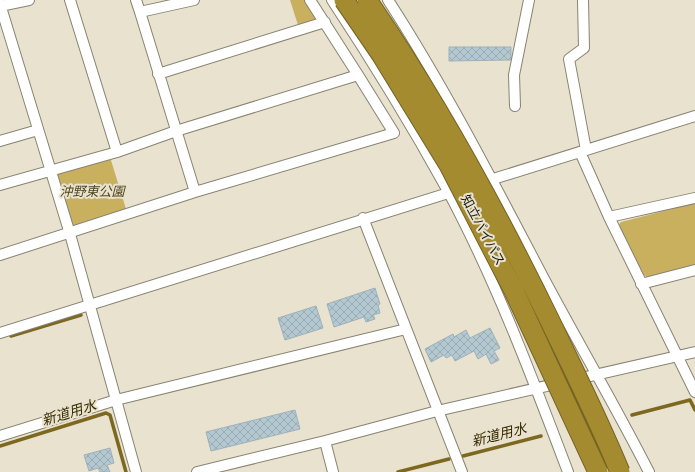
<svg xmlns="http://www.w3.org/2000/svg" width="695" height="472" font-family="Bitter,'Noto Sans JP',serif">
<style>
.park{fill:#c8b05f}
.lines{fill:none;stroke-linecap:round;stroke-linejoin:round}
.stream{stroke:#7c681e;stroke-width:3.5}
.building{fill:url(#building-cross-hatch);stroke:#9db1bb}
.street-casing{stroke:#888372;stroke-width:12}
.street{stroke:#fff;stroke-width:10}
.highway-bridge-casing{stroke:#746324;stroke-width:21;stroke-linecap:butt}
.highway-bridge{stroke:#a48b2f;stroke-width:19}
.labels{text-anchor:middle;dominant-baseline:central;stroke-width:4;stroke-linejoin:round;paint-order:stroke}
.park-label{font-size:13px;font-style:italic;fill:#51451d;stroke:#e8e2cf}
.street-label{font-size:13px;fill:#1a1811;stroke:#e8e2cf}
.water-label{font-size:14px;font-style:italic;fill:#382d01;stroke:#e8e2cf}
</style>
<defs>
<pattern id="building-cross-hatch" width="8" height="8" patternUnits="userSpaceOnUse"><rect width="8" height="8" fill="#b4c8d2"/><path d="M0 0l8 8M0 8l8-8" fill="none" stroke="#9aabb3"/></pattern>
</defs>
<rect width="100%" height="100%" fill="#e8e2cf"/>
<path class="park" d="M290 0H305L317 19 298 25Z
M110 157 126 209 71 227 54 172Z
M695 203V265L647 277 641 273 618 226 621 222Z"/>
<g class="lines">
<path class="stream" d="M11 336 81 315
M632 415 690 400 695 410
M0 446 106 413 110 415 126 472
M463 456 541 436
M398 472 449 459"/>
</g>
<path class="building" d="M449 47H511V60L449 61Z
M375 288 380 304 378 305 380 313 373 315 375 319 366 322 364 317 334 327 327 304Z
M316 306 323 328 285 340 278 318Z
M490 328 500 348 494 351 499 360 491 364 486 354 478 359 474 351 455 361 452 355 446 358 444 355 431 362 425 349 453 334 454 337 466 330 470 338Z
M295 410 300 429 211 451 206 432Z
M110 448 114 463 107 465 110 472H100L98 468 89 471 84 455Z"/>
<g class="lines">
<defs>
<path id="street" d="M70 0 117 152
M136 0 140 12
M332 0C373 62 412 126 448 191 496 281 532 377 568 472
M388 0C445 88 493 182 542 275 577 341 615 405 649 472
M583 0 584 48 569 59 586 150
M0 4 70 234 136 472
M0 6 29 0
M158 74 325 22
M515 106 514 75 529 0
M0 141 38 130
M580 152 609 217 695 392
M0 185 117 152 176 131 358 75 310 0
M195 192 394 133 358 75
M609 217 695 198
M363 218 462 472
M0 255 195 192 140 12 194 0
M641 284 695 270
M0 333 695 116
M0 436 116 400 406 329
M325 441 333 472
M197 472 325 441 437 411 695 352"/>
</defs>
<use href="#street" class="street-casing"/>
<use href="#street" class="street"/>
<defs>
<path id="highway-bridge" d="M344 0 381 54 449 165 514 291 598 472
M367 0C437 102 496 210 550 321 574 371 599 421 620 472"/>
</defs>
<use href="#highway-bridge" class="highway-bridge-casing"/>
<use href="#highway-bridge" class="highway-bridge"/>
</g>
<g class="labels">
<g class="park-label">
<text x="92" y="191">沖野東公園</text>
</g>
<g class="street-label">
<text transform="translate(483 230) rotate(62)">知立バイパス</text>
</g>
<g class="water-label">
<text transform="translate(69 413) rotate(-17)">新道用水</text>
<text transform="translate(499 435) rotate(-14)">新道用水</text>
</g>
</g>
</svg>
